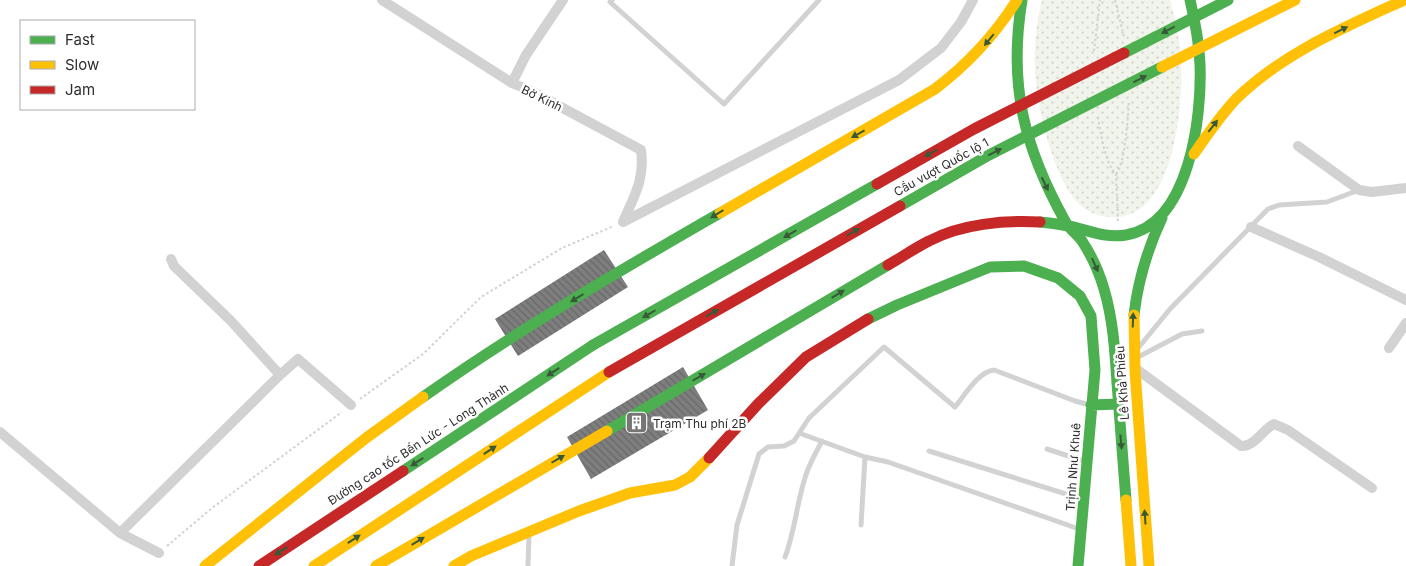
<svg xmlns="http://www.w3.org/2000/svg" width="1406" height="566" font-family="Inter,sans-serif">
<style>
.grass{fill:url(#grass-dots)}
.building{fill:url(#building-back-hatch)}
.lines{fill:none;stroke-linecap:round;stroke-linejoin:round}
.path{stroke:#d2d2d2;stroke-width:2;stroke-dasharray:2.5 2.5;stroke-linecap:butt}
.lane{stroke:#d2d2d2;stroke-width:5}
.street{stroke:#d2d2d2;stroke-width:10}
.fast{stroke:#4caf50;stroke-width:11}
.slow{stroke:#ffc107;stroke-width:11}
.jam{stroke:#c62828;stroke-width:11}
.fast-bridge{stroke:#4caf50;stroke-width:11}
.slow-bridge{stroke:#ffc107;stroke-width:11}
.jam-bridge{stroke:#c62828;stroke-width:11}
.oneway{fill:#385a39}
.labels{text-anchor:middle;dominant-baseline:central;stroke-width:5;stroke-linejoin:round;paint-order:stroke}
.street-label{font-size:12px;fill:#2d2d2d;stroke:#fff}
.poi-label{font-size:12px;fill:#2d2d2d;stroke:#fff;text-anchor:start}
</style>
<defs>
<pattern id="grass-dots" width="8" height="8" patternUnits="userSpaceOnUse" patternTransform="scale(1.25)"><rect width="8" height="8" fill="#f0f4eb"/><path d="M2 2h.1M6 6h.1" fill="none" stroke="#ced2ca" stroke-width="1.8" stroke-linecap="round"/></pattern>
<pattern id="building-back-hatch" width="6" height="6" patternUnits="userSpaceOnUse" patternTransform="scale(1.25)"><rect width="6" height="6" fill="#7e7e7e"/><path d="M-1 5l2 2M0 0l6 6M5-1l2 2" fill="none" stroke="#686868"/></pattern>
</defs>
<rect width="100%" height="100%" fill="#fff"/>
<path class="grass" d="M1042 0H1170C1176 22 1181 44 1181 67 1183 111 1172 224 1109 217 1097 216 1086 211 1078 203 1053 177 1037 107 1035 71 1034 48 1036 23 1042 0Z"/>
<path class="building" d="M604 250 628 287 518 356 495 319Z
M683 367 708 410 591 479 567 437Z"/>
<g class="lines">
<path class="path" d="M1115 0 1124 37
M1094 51 1100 0
M1098 117C1100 131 1106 166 1116 174L1118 222
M1116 174C1125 165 1128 116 1129 101
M360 399 423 354 481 297 562 248 614 226
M167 546 212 508 342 412"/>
<path class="lane" d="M612 0 610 2 724 104 819 0
M1139 347 1170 309 1268 209 1279 205 1327 202 1359 190
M1138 357 1182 334 1202 331
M799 433 865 457
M1047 449 1087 462
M929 451 1082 499
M861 525 865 457 888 462 1079 529
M785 557C796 529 797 497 808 469 812 460 817 450 822 441
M528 566 529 534
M732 566 737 525 759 454 768 447 784 446 794 441 809 418 884 347 955 407C964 396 979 371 994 370L1075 401 1090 405"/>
<path class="street" d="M382 0 512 83 533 92 641 150C645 180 634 196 623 222
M512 83 526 55 563 0
M1298 146 1359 190 1372 192 1406 188
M623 222 899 80 941 48 961 22 973 0
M1251 227 1319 257 1406 300
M1389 348 1406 323
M1135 368 1241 446C1255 447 1262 430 1274 424L1288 430 1372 488
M280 375 298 359 351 405
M0 432 120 533 159 553
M120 533 280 375 231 321 174 266 171 259"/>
<path class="fast" d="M1022 0C1008 85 1024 147 1065 221 1069 229 1077 234 1082 241 1092 256 1099 272 1104 289 1113 319 1115 351 1117 383 1120 422 1123 461 1126 500
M1040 222C1051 223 1063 225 1074 227 1092 232 1107 238 1126 235 1190 224 1202 116 1200 64 1199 42 1195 21 1190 0
M1134 315C1138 280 1147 250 1162 218
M868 319 897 305 990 267 1024 266 1058 278 1080 296 1091 316 1095 370 1078 566
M423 397C518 330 619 271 720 213
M1091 405 1118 404
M607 431 888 265
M403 471 593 345"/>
<path class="slow" d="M1194 154C1207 135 1220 116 1236 99 1283 53 1345 27 1404 0
M720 213 935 89C968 64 995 35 1017 0
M1134 315 1135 371 1149 566
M1126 500 1131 566
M205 566 366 438 423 397
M314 566 609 372
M376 566 607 431
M454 566 471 556 579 511 630 493 675 485 690 477 709 458"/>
<path class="jam" d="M888 265C902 257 915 248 929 241 961 224 1004 220 1040 222
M709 458 758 404 806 357 868 319
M259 566 403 471"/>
<path class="fast-bridge" d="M1124 53 1228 0
M900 206 989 155 1162 67
M593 345 877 184"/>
<path class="slow-bridge" d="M1162 67 1295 0"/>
<path class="jam-bridge" d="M877 184 974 129 1124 53
M609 372 900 206"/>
</g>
<defs><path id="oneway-solid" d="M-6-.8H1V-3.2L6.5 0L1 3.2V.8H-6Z" transform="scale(1.25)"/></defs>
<g class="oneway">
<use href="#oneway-solid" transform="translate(1168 30) rotate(153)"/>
<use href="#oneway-solid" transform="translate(1341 30) rotate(-26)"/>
<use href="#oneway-solid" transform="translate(989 40) rotate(129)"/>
<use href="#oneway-solid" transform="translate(1140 79) rotate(-27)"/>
<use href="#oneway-solid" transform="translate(1213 126) rotate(-52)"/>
<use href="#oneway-solid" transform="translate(858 134) rotate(151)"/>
<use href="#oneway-solid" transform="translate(995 152) rotate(-27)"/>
<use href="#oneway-solid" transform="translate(931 153) rotate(150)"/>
<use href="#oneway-solid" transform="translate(1045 184) rotate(64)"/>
<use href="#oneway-solid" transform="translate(717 214) rotate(149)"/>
<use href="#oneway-solid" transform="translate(853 232) rotate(-30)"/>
<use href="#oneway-solid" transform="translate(790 234) rotate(150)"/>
<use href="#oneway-solid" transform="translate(1095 265) rotate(66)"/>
<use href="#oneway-solid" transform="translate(838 294) rotate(-31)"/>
<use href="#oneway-solid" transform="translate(577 298) rotate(149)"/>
<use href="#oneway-solid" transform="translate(712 313) rotate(-30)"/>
<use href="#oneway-solid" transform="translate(649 314) rotate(150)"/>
<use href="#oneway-solid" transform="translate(1133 320) rotate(-88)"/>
<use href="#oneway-solid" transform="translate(553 372) rotate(147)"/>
<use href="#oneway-solid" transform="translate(699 377) rotate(-30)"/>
<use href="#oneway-solid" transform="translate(1121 442) rotate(85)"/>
<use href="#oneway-solid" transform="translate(490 450) rotate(-33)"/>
<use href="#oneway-solid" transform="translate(558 459) rotate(-30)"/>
<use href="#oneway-solid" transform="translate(417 462) rotate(147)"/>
<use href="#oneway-solid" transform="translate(1145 517) rotate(-94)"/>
<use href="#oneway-solid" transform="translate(354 539) rotate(-33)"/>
<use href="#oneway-solid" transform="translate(418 541) rotate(-31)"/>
<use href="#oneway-solid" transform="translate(281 551) rotate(147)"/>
</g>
<defs>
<symbol id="building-square" viewBox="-11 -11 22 22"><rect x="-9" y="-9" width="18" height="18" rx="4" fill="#767676" stroke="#fff"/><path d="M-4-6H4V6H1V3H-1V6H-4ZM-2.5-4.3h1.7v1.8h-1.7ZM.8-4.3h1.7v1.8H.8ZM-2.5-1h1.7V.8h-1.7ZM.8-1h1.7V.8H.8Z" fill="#fff"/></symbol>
</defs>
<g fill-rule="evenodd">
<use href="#building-square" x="624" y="410" width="25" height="25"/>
</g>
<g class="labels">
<g class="street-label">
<text transform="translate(542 98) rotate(26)">Bờ Kinh</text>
<text transform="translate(941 167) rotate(-29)">Cầu vượt Quốc lộ 1</text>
<text transform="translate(1122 383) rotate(-94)">Lê Khả Phiêu</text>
<text transform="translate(418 444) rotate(-33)">Đường cao tốc Bến Lức - Long Thành</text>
<text transform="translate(1073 467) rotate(-86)">Trịnh Như Khuê</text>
</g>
<g class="poi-label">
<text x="653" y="423">Trạm Thu phí 2B</text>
</g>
</g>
<rect x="20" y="20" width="175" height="90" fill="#ffffff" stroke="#ababab"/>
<rect x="30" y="36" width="25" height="8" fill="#4caf50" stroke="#ababab"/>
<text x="65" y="45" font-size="15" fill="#2d2d2d">Fast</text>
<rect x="30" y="61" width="25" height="8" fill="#ffc107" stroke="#ababab"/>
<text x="65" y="70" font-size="15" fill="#2d2d2d">Slow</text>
<rect x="30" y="86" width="25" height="8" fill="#c62828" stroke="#ababab"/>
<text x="65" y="95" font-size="15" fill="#2d2d2d">Jam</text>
</svg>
